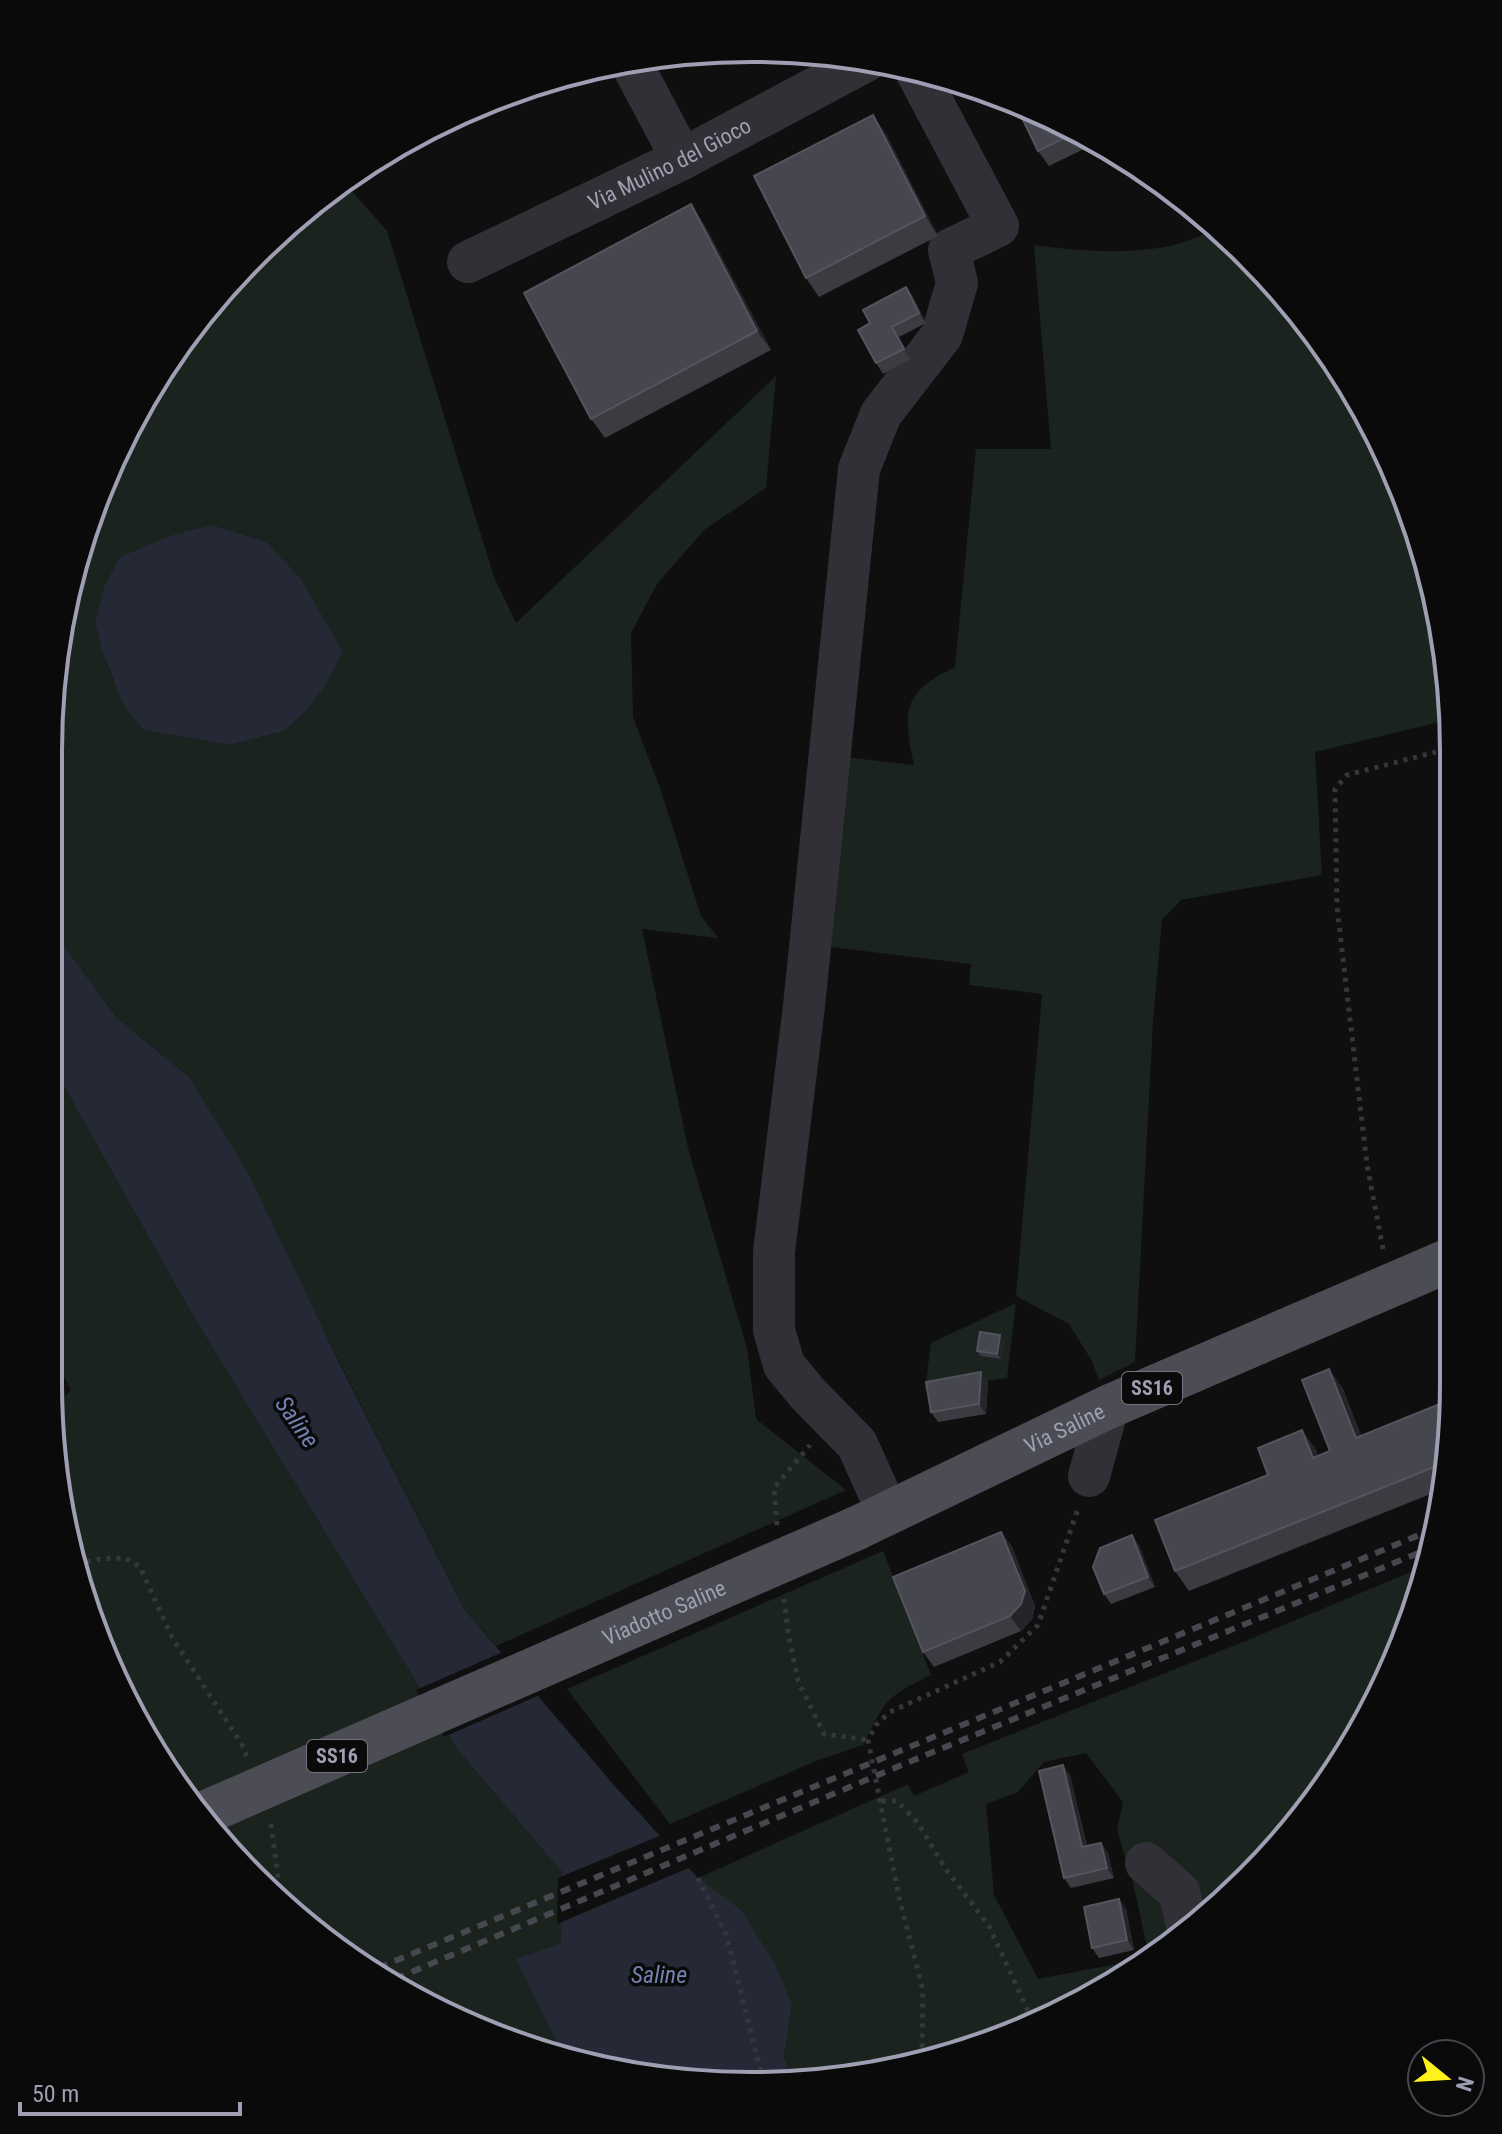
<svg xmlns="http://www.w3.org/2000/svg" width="1502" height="2134" font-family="'Roboto Condensed',sans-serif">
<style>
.green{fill:#1b231e;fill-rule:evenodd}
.water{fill:#252935}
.pier{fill:#0f0f10}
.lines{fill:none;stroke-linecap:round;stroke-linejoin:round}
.path{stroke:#36363d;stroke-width:5;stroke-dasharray:4 6;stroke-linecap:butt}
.minor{stroke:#303036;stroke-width:42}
.major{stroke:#4c4c55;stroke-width:44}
.rail{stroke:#47474f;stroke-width:6;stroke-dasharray:10 8;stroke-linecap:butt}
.major-bridge{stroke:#4c4c55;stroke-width:44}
.wall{fill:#3b3b42}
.shaded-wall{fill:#252529}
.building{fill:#46464e;stroke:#54545e;stroke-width:2}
.labels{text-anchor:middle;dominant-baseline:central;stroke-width:7;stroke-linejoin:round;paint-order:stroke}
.shield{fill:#0a0a0b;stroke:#727281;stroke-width:2}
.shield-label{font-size:20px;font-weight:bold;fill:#9f9fb3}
.street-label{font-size:22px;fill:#9f9fb3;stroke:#0a0a0b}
.water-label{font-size:24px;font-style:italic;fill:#7282b1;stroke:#0a0a0b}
.rim{fill:none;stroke:#9f9fb3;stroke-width:4}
</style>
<rect width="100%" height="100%" fill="#0f0f10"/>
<path class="green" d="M344 182 387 231 494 577 516 623 776 376 766 488 704 530 657 584 631 633 633 717 661 791 701 916 718 938 642 929 688 1148 747 1348 756 1419 846 1490 496 1646 464 1609 297 1277 189 1077 117 1018 48 924V751L62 613 142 399 287 223ZM213 525 266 542 299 576 306 711 284 731 230 745 143 730C116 695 106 664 95 622Z
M1218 229 1279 287 1382 440 1448 659V720L1315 752 1322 875 1181 900 1162 920 1153 1022 1135 1362 1099 1380 1092 1361 1069 1324 1016 1296 1042 994 969 985 971 964 822 946 836 756 914 765C902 710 903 692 955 667L976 449H1051L1034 245C1075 251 1117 254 1158 248 1178 246 1199 236 1218 229Z
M48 1063 61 1081 192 1314 457 1749 562 1872 561 1943 516 1959 562 2054 482 2032 288 1912 166 1773 104 1636V1627L65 1510 51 1410 71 1390 48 1348Z
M1016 1303 1007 1378 925 1390 931 1343Z
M883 1551 931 1675C885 1697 886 1700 863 1745L816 1761 670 1824 567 1689Z
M1430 1564 1382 1694 1309 1811 1215 1911 1149 1956 1133 1883 1117 1830 1123 1802 1086 1753 1044 1762 1018 1792 986 1804 994 1895 1038 1979 1143 1959 1062 2014 843 2080H793L784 2057 792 2005 698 1878 908 1784 914 1796 969 1772 962 1754 1248 1640Z"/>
<path class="water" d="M213 525 266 542 299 576 343 652 325 686 306 711 284 731 230 745 143 730 123 704 103 653 95 622 105 585 120 557 173 535Z
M48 924 117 1018 189 1077 248 1173 340 1364 464 1609 613 1784 698 1878 741 1910 775 1964 792 2005 784 2057 793 2080H659L562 2054 516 1959 561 1943 562 1872 457 1749 192 1314 61 1081 48 1063Z"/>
<path class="pier" d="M505 1651 542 1694 444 1737 416 1690Z
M664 1834 693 1866 557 1924 558 1878Z"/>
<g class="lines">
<path class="path" d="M1383 1249 1367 1165 1337 907 1335 789 1347 775 1436 752
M777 1525 774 1488 810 1445
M77 1564 99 1559 125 1558 140 1567 172 1637 244 1748 247 1758
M784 1599 788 1632 798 1681 824 1734 868 1740
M882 1801H897L918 1823 945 1868 989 1926 1033 2022
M271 1824 279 1885 275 1898
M698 1878 726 1934 763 2080
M919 2057 922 2049 923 1990 899 1897 868 1740 876 1725 890 1712 1000 1662 1038 1625 1079 1506"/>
<g class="minor">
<path d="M630 61 682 159"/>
<path id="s1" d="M468 262 682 159 866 61"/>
<path d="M1089 1476 1108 1407"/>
<path d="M888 1513 857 1444 808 1394 784 1365 774 1330V1252L804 1006 859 469 881 414 942 335 957 283 949 250 998 226 915 69"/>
<path d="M1146 1863 1179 1892 1188 1929"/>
</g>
<path class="major" id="s2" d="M857 1528 1108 1407 1452 1259"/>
<path class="rail" d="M378 1968 1436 1528
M395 1979 904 1764 1433 1547"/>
<path class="major-bridge" id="s3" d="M202 1814 857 1528"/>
</g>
<path class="wall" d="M712 52 690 63 682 53Z
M1021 105 1062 120 1084 135 1090 146 1049 166 1038 151 1026 108Z
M886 134 938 236 819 297 806 278Z
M704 224 771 350 605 438 591 419Z
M906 287 913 297 926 323 899 337 911 359 883 374 876 363 870 323Z
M1000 1335 1004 1340 1001 1359 981 1356 977 1351Z
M1329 1369 1343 1389 1361 1436 1453 1429 1443 1489 1189 1591 1175 1571 1268 1475 1302 1430 1316 1450 1318 1456 1330 1451Z
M988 1382 986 1414 938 1422 931 1412Z
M1001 1532 1012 1547 1035 1606 1032 1619 1021 1631 934 1667 923 1652Z
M1139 1545 1155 1587 1111 1604 1104 1594Z
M1070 1775 1087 1846 1101 1843 1108 1853 1114 1878 1071 1888 1064 1878Z
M1119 1899 1126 1909 1134 1950 1099 1958 1092 1948Z"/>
<path class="shaded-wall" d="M873 115 886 134 938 236 925 216Z
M691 204 704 224 771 350 757 331Z
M906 287 913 297 926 323 919 313Z
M892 327 899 337 911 359 904 349Z
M1000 1335 1004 1340 1001 1359 997 1354Z
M1329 1369 1343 1389 1370 1457 1356 1438Z
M981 1372 988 1382 986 1414 979 1404Z
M1302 1430 1316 1450 1327 1477 1313 1458Z
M1001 1532 1012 1547 1035 1606 1032 1619 1021 1631 1010 1616Z
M1132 1535 1139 1545 1155 1587 1148 1577Z
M1063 1765 1070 1775 1089 1858 1082 1847Z
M1101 1843 1108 1853 1114 1878 1107 1868Z
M1119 1899 1126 1909 1134 1950 1127 1940Z"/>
<path class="building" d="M1026 107 1062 120 1079 131 1038 151 1022 118Z
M873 115 925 216 806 278 754 176Z
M691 204 757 331 591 419 524 293Z
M906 287 919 313 892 327 904 349 876 363 858 330 870 323 863 310Z
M980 1332 1000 1335 997 1354 977 1351Z
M1329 1369 1356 1438 1452 1399 1453 1429 1447 1462 1175 1571 1155 1520 1268 1475 1258 1448 1302 1430 1313 1458 1330 1451 1302 1380Z
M981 1372 979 1404 931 1412 926 1382Z
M1001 1532 1025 1591 1021 1604 1010 1616 923 1652 893 1577Z
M1132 1535 1148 1577 1104 1594 1093 1567 1100 1548Z
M1063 1765 1082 1847 1101 1843 1107 1868 1064 1878 1039 1771Z
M1119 1899 1127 1940 1092 1948 1084 1907Z"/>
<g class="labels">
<g class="shield">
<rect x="1122" y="1372" width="60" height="32" rx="6"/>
<rect x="307" y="1740" width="60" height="32" rx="6"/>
</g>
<g class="shield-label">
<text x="1152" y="1388">SS16</text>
<text x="337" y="1756">SS16</text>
</g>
<g class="street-label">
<text stroke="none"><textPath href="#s1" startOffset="224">Via Mulino del Gioco</textPath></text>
<text stroke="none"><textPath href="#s2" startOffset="230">Via Saline</textPath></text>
<text stroke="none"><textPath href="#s3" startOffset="504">Viadotto Saline</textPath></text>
</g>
<g class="water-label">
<text transform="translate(297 1422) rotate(55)">Saline</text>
<text x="659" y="1975">Saline</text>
</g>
</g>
<path d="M0 0H1502V2134H0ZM751 62H751A689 689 0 0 1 1440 751V1383A689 689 0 0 1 751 2072H751A689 689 0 0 1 62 1383V751A689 689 0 0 1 751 62Z" fill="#0a0a0b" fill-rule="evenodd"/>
<path class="rim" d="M751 62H751A689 689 0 0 1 1440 751V1383A689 689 0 0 1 751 2072H751A689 689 0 0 1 62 1383V751A689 689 0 0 1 751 62Z"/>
<g transform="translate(1446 2078) rotate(108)"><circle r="38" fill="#0a0a0b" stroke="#46464e" stroke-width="2"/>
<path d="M0-6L14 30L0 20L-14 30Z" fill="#fff119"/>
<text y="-12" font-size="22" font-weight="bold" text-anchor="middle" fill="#9f9fb3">N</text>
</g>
<path d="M20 2102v12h220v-12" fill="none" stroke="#9f9fb3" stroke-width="4"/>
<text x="32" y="2102" font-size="24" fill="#9f9fb3" stroke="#0a0a0b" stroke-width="6" paint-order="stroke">50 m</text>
</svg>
